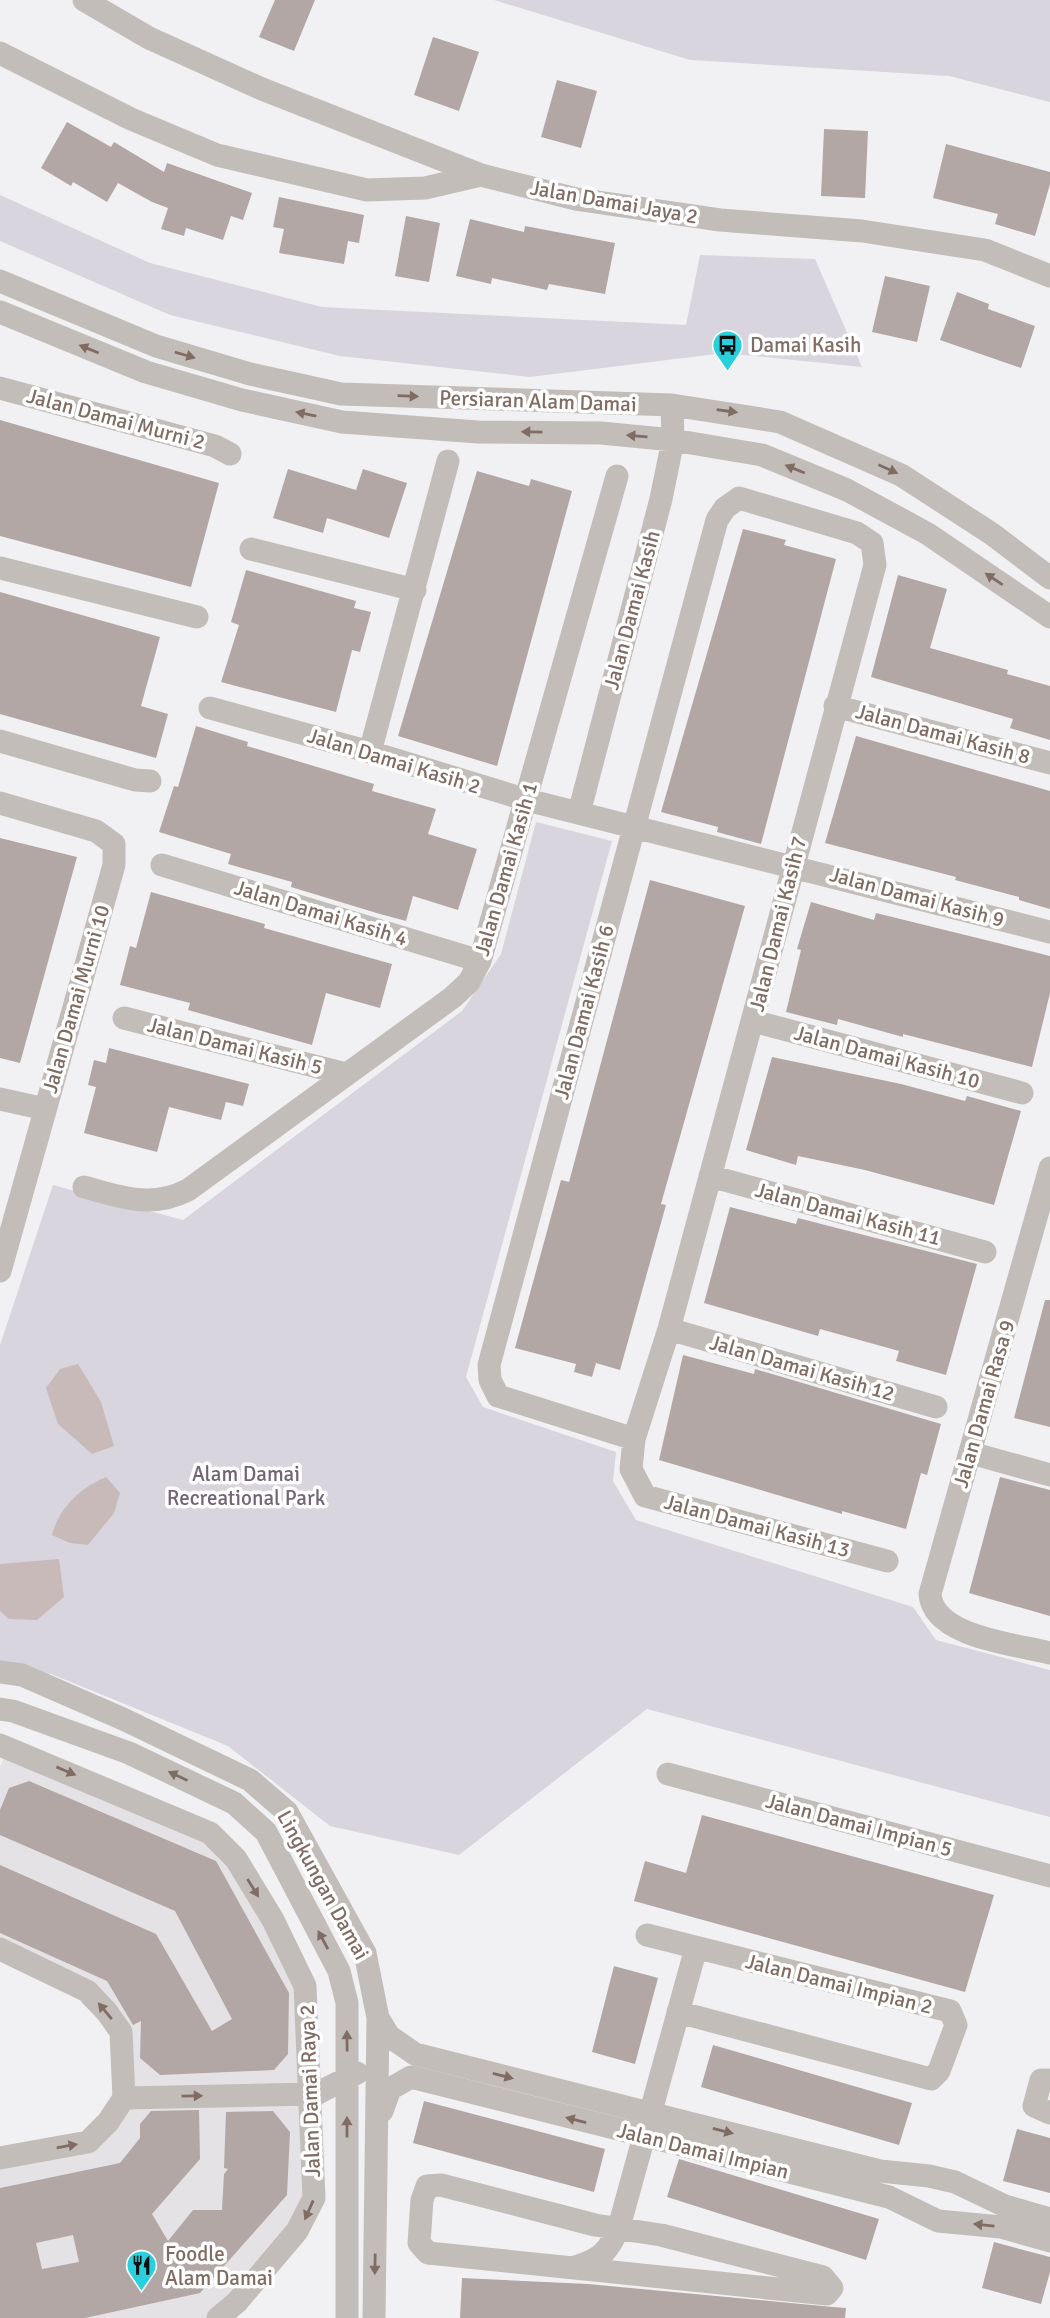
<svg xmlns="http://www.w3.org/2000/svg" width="1050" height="2318" font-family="Signika,sans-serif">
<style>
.built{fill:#e4e2e5}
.green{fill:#d8d5de}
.water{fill:#c8bab9}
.building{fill:#b2a7a4;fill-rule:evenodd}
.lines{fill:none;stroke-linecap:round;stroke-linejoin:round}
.minor{stroke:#c3bdba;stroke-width:23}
.oneway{fill:#816c64}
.labels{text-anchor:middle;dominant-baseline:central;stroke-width:7;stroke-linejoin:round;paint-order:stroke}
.street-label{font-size:21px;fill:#816c64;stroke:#fff}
.poi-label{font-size:21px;fill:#816c64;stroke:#fff;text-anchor:start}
.park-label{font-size:21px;fill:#716378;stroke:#fff}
</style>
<rect width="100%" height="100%" fill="#f1f1f4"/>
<path class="built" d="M6 1753 205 1836 229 1863 299 1986 307 2198 297 2221 208 2318H0V2165L114 2125 127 2031 0 1941V1767Z"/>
<path class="green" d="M494 0H1050V102L949 76 690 60Z
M0 195 150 263 322 307 686 325 700 255 815 259 862 367 724 353 530 377 340 356 170 315 0 241Z
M536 822 612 841 466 1377 483 1407 616 1452 613 1481 636 1520 913 1607 936 1640 1050 1670V1817L647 1709 459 1855 330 1826 228 1746 51 1674 0 1667V1345L53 1185 183 1220 462 1011 501 954Z"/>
<path class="water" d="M78 1364 101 1402 114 1446 92 1454 58 1424 46 1388 60 1369Z
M106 1477 120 1493 114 1513 88 1545 70 1543 52 1535C59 1508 80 1488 106 1477Z
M59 1559 64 1597 37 1620 9 1619 0 1611V1564Z"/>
<path class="building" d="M275 0H315L294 51 259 37Z
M433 37 479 52 459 111 414 95Z
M557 80 597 91 581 148 541 137Z
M67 122 111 147 114 142 164 172 167 163 252 193 243 220 231 216 223 240 186 228 184 236 161 229 168 208 152 202 118 183 107 202 73 182 71 186 41 168Z
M824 129 868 131 865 198 821 196Z
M946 144 1050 172V184L1035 236 995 224 998 214 933 198Z
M279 197 364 215 359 243 348 241 344 264 279 253 284 229 273 227Z
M406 216 440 223 429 282 395 276Z
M470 219 524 232 525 226 615 243 605 294 549 284 547 290 492 278 491 284 456 276Z
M885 276 930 286 917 342 872 332Z
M957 292 989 304 988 309 1035 326 1021 368 940 340Z
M0 420 219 483 191 587 0 536Z
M288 469 356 490 363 469 407 483 389 538 327 518 323 533 273 518Z
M477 471 529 486 531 479 572 491 497 766 398 736Z
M743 529 786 540 784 545 836 559 761 844 717 832 718 827 661 812Z
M246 570 356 601 354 608 371 612 360 652 352 650 336 712 221 682 239 625 231 622Z
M898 575 947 589 930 648 1008 670 1007 674 1050 686V740L1010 728 1013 719 871 677Z
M0 592 160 637 141 706 168 714 156 758 0 714Z
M196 726 248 742 247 746 374 784 372 791 436 809 428 834 477 849 458 910 413 896 406 921 380 914 291 887 292 882 228 864 231 854 159 832 174 786 178 787Z
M856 736 1050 791V909L1019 900V897L955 880 956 877 825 843Z
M0 838 77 857 20 1063 0 1058Z
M650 880 745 906 661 1204 666 1205 620 1370 596 1363 592 1377 574 1372 576 1364 515 1348 561 1180 569 1182Z
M151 892 265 924 264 928 392 964 380 1008 326 993 312 1045 188 1010 190 1003 120 985 130 946 136 948Z
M811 902 874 920 876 913 1050 956V993L1032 1067 903 1034V1037L838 1019 837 1025 786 1012 801 950 797 949Z
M109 1048 249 1084 243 1106 226 1102 221 1120 169 1107 157 1152 84 1133 96 1087 88 1085 94 1060 106 1063Z
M772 1057 901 1084 965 1101 967 1096 1021 1111 994 1205 865 1170 798 1156 796 1165 746 1150Z
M730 1207 796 1224 798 1218 977 1264 946 1375 896 1361 899 1351 820 1329 818 1336 704 1303Z
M1045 1300H1050V1427L1014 1418Z
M683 1355 754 1374 755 1369 941 1424 927 1475 921 1473 906 1529 842 1511V1514L659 1460Z
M1000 1477 1050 1490V1616L969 1593Z
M29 1781 216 1861 289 1993 288 2054 274 2070 160 2075 140 2058 141 2021 133 2025 107 1981 0 1933V1865L156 1934 212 2031 232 2019 175 1911 0 1835V1810L9 1788Z
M702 1815 994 1895 965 1992 634 1901 645 1861 686 1873Z
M614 1966 658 1978 635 2064 592 2052Z
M713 2045 912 2103 899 2145 701 2087Z
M424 2101 605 2149 594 2192 413 2143Z
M199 2110 200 2159 152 2214 168 2241 193 2210H222L224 2174 228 2169 224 2168 226 2112 273 2111 290 2132 287 2195 200 2293 85 2318H0V2188L120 2163 140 2138V2124L151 2111ZM73 2235 79 2262 42 2269 36 2243Z
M1017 2129 1050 2138V2193L1003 2181Z
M679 2159 879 2219 866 2260 667 2197Z
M994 2242 1050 2257V2272L1041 2304 982 2288Z
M462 2278 588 2284 833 2307 846 2308 845 2318H460Z"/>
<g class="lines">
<path class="minor" d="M84 0 149 38 262 89 481 175 576 199 720 220 862 231 985 250 1050 276
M0 53 131 119 217 155 367 190 425 188 481 175
M0 281 156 346 250 374 341 394 672 405 780 422 901 475 992 534 1050 578
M0 312 146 372 242 400 342 422 478 432 601 433 673 440 762 455 847 490 928 534 1050 617
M0 388 215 446 230 454
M251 549 415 590
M0 568 197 617
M835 706 1050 763
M210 708 370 752 527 800 1050 932
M0 741 135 780 150 781
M370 752 448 461
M0 803 96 831 114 844V865L0 1271
M579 813 661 499 673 440 672 405
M162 865 480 961
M124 1018 346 1074
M753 1021 1022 1093
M0 1099 45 1109
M1050 1168 930 1594C933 1637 1015 1644 1050 1653
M710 1176 985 1252
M84 1187C121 1197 151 1209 188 1190L453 997 469 982 480 961 617 476
M669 1329 936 1407
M634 1439 498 1396 490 1380 489 1365 717 520 725 508 739 498 857 533 872 543 875 565 669 1329 634 1439 631 1469 645 1496 887 1561
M971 1453 1050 1475
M0 1672 22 1675 123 1719 250 1780 287 1812 365 1953 378 2018 374 2318
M0 1709 13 1711 129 1753 234 1803 266 1832 339 1971 347 2003V2318
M0 1745 210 1833 236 1859 273 1920 305 1986 314 2198 297 2231 237 2302 218 2318
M668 1774 1050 1876
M647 1935 950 2011 956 2025 939 2071 931 2079 678 2012
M0 1949 87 1991 107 2012 121 2032 124 2098 108 2122 88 2142 0 2158
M378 2018 389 2036 415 2054 880 2171 929 2176 955 2182 1005 2206 1050 2219
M1050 2080H1041L1034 2106 1050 2113
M124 2098 310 2094 318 2093 357 2073
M382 2111 390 2089 411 2077 889 2197 938 2221 1001 2227 1050 2241
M441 2185 595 2225 661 2235 823 2277 832 2288 827 2294 428 2253 419 2243 422 2200 427 2186Z
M578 2266C602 2259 609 2250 619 2227L696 1948"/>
</g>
<defs><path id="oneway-solid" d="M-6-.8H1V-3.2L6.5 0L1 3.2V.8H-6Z" transform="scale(1.75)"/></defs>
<g class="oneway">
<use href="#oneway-solid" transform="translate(89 349) rotate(-158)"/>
<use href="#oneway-solid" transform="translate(185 355) rotate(16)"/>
<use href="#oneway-solid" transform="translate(408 396) rotate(2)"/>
<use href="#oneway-solid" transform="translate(727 411) rotate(8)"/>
<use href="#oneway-solid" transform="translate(306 414) rotate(-168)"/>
<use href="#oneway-solid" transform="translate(532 432) rotate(-179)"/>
<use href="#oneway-solid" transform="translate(637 436) rotate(-175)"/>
<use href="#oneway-solid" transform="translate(795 469) rotate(-158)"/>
<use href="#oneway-solid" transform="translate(888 469) rotate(24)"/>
<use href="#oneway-solid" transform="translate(994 579) rotate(-146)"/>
<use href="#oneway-solid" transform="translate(66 1771) rotate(23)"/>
<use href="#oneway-solid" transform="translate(178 1776) rotate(-155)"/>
<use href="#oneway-solid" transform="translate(253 1888) rotate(58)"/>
<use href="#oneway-solid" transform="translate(323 1940) rotate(-118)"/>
<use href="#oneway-solid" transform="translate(105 2011) rotate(-130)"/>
<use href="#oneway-solid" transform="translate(347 2041) rotate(-91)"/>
<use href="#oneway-solid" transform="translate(503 2076) rotate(14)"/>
<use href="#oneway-solid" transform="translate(192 2096) rotate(-1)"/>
<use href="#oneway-solid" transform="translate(576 2120) rotate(-166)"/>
<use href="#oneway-solid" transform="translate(347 2127) rotate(-90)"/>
<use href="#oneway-solid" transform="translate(723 2131) rotate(14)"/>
<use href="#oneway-solid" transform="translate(67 2146) rotate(-10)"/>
<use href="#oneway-solid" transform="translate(309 2210) rotate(114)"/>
<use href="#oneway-solid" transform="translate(984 2225) rotate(-174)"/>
<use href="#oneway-solid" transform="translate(375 2264) rotate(91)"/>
</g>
<defs>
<symbol id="bus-pin" viewBox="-11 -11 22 30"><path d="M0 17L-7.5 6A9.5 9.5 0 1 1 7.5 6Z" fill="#28d0dd" stroke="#fff"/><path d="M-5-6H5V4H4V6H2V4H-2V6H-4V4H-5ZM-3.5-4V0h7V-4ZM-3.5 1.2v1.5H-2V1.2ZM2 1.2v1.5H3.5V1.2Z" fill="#111"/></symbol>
<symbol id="restaurant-pin" viewBox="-11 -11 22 30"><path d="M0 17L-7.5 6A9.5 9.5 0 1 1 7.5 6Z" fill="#28d0dd" stroke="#fff"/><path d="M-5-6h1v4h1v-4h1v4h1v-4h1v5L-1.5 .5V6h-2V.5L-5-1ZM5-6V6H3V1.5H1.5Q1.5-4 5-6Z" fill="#111"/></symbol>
</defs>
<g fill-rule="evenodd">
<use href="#bus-pin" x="710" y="328" width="35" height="47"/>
<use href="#restaurant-pin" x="124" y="2248" width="35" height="47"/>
</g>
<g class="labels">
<g class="street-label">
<text transform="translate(614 202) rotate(10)">Jalan Damai Jaya 2</text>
<text transform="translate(538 401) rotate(2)">Persiaran Alam Damai</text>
<text transform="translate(116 419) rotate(15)">Jalan Damai Murni 2</text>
<text transform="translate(632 610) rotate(-75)">Jalan Damai Kasih</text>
<text transform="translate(943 734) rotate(15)">Jalan Damai Kasih 8</text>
<text transform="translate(394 761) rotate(17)">Jalan Damai Kasih 2</text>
<text transform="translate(506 869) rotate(-74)">Jalan Damai Kasih 1</text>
<text transform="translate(917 897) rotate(15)">Jalan Damai Kasih 9</text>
<text transform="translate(321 913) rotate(17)">Jalan Damai Kasih 4</text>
<text transform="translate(778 924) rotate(-76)">Jalan Damai Kasih 7</text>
<text transform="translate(76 999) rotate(-74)">Jalan Damai Murni 10</text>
<text transform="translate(584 1012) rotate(-75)">Jalan Damai Kasih 6</text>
<text transform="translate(235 1046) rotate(14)">Jalan Damai Kasih 5</text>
<text transform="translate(887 1057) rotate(15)">Jalan Damai Kasih 10</text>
<text transform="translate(848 1214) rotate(15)">Jalan Damai Kasih 11</text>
<text transform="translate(802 1368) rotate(16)">Jalan Damai Kasih 12</text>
<text transform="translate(984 1404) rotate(-74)">Jalan Damai Rasa 9</text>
<text transform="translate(757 1526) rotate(15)">Jalan Damai Kasih 13</text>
<text transform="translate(859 1825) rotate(15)">Jalan Damai Impian 5</text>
<text transform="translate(323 1885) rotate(61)">Lingkungan Damai</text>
<text transform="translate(839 1984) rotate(14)">Jalan Damai Impian 2</text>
<text transform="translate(310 2091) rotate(-92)">Jalan Damai Raya 2</text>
<text transform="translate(703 2151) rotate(14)">Jalan Damai Impian</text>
</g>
<g class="poi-label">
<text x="750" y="345">Damai Kasih</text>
<text x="165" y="2254">Foodle<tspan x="165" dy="24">Alam Damai</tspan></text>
</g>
<g class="park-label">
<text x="246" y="1474">Alam Damai<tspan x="246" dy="24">Recreational Park</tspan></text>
</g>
</g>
</svg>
